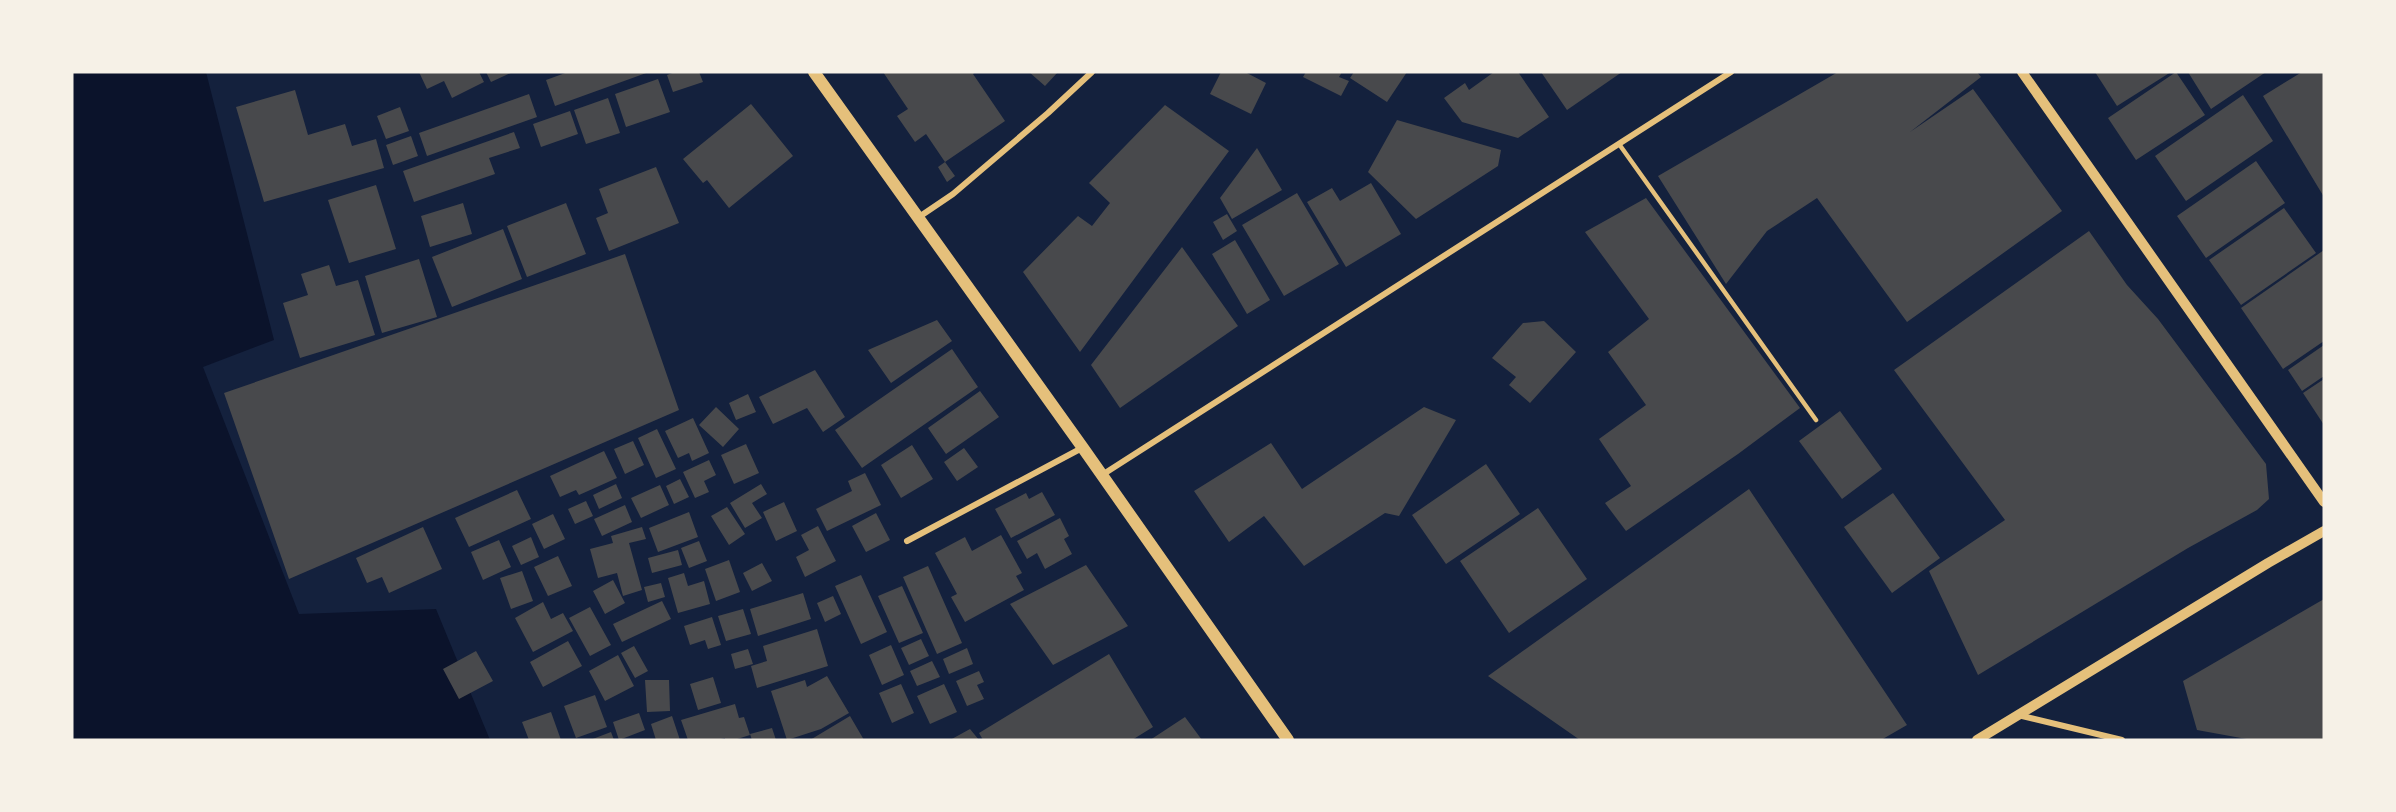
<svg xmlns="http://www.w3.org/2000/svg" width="2396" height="812" font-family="Spectral,serif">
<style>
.water{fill:#0b132b}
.building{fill:#48494c}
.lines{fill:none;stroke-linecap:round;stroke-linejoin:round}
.service{stroke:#e5c07b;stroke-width:4.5}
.minor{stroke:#e5c07b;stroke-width:6}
.tertiary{stroke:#e5c07b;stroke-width:10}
.secondary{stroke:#e5c07b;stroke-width:12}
</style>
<rect width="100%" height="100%" fill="#14213d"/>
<path class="water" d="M72 72H206L274 340 203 367 299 614 436 609 490 740H72Z"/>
<path class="building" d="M419 72H479L484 82 452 98 444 81 427 89Z
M486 72H513L491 82Z
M568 72H649L555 106 546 80Z
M675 72H699L703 82 673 92 667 75Z
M883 72H975L973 74 1005 121 945 162 926 134 915 142 897 116 908 109Z
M1029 72H1058L1045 86Z
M1221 72H1245L1266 83 1251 114 1210 94Z
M1306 72H1342L1339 77 1349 81 1341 96 1303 77Z
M1354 72H1407L1387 102 1350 78Z
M1494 72H1518L1549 117 1518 138 1462 122 1444 98 1465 83 1469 90Z
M1541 72H1622L1567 110Z
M1838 72H1977L1981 77 1910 132 1973 89 2062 211 1907 322 1817 198 1767 231 1726 284 1658 176Z
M2095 72H2171L2117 106Z
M2176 72 2205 115 2136 160 2108 118Z
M2188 72H2266L2211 109Z
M2302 72H2324V197L2263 96Z
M658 79 670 112 626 127 615 94Z
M295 90 308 135 345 124 352 146 376 139 384 168 264 202 236 107Z
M529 94 537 117 427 156 419 133Z
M2243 95 2273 141 2186 201 2155 156Z
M608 98 620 133 586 144 574 110Z
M751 104 793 156 729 208 707 180 703 183 683 159Z
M1165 105 1229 151 1080 352 1023 272 1078 216 1092 226 1110 203 1089 183Z
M400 107 409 131 386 139 377 116Z
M570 111 578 134 541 147 533 124Z
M1397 120 1501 150 1498 166 1416 219 1368 172Z
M514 132 520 148 489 158 495 174 414 202 403 171Z
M411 136 418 156 393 165 386 145Z
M1257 148 1282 190 1232 219 1220 198Z
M2256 161 2285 203 2206 258 2177 216Z
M945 162 955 176 947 182 938 167Z
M656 167 679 223 609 251 596 218 608 213 599 189Z
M1371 183 1401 234 1346 267 1307 202 1332 188 1340 201Z
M376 185 396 249 349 263 328 200Z
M1297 193 1339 264 1284 296 1242 225Z
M1646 198 1800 408 1738 454 1626 531 1605 503 1631 486 1599 439 1646 405 1608 352 1649 319 1585 232Z
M463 203 472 234 430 247 421 216Z
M566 203 586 254 527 277 507 226Z
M2284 208 2316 253 2241 305 2209 260Z
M1227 214 1237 231 1223 240 1213 222Z
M503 229 522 279 452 307 432 257Z
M2089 231 2127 285 2158 319 2266 464 2269 499 2257 510 2188 548 1978 675 1929 571 2005 520 1894 370Z
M1235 240 1270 300 1247 314 1212 254Z
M1182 247 1238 326 1120 408 1091 365Z
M2324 250V341L2283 369 2241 308Z
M625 254 679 410 289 579 224 393Z
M419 259 437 317 382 333 365 276Z
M329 265 336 286 358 280 375 335 300 358 283 303 308 295 301 274Z
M937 320 952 341 891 383 868 350Z
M1544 321 1576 352 1530 403 1509 385 1516 377 1492 358 1523 323Z
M2324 345V376L2302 391 2288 370Z
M952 349 978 387 862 468 835 430Z
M815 370 845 417 823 432 807 408 773 424 759 397Z
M2324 379V425L2303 393Z
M980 391 999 417 946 454 928 428Z
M748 394 756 412 736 420 729 403Z
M716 407 739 429 723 447 699 425Z
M1424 407 1456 420 1399 516 1385 513 1304 566 1264 516 1229 542 1194 491 1271 443 1302 489Z
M1840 411 1882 469 1842 499 1799 441Z
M693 418 709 453 692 461 689 453 678 458 665 431Z
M657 429 676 469 656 478 638 438Z
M633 441 644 465 625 474 614 449Z
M746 444 759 473 734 484 721 455Z
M912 445 933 479 901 498 881 465Z
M964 448 978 467 957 481 944 462Z
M604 451 617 478 579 495 576 490 560 497 550 476Z
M709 460 716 475 704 481 709 492 695 498 683 472Z
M1486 464 1520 514 1446 564 1412 515Z
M865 473 881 505 827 531 816 509 852 491 848 481Z
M680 479 689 497 674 504 666 486Z
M616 484 622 498 599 509 593 495Z
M761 484 767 494 752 503 762 518 745 528 730 503Z
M660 485 669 505 641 518 631 498Z
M1749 489 1907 725 1881 740H1580L1488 676Z
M517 490 531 519 469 547 455 518Z
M1042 492 1055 515 1011 538 995 509 1026 493 1029 499Z
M1893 493 1940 558 1892 593 1844 527Z
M586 501 593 516 575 524 568 509Z
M784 502 797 531 776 541 763 512Z
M625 505 632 522 602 536 594 519Z
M727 507 745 534 729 545 711 516Z
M1538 508 1587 579 1509 633 1460 561Z
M689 512 698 537 658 552 649 528Z
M876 513 890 540 866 552 852 526Z
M553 514 565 539 544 549 532 524Z
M1060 518 1069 536 1064 539 1072 554 1045 569 1037 553 1027 559 1017 541Z
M818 526 836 561 805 577 796 557 809 550 801 535Z
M423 527 442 569 389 593 382 577 367 583 356 558Z
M642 527 646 539 629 543 642 590 623 596 617 573 598 578 590 549 613 543 611 536Z
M1001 535 1022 573 1016 576 1024 590 965 622 951 597 957 594 935 553 965 537 972 551Z
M531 537 539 557 521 565 512 546Z
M499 540 511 567 483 580 471 552Z
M699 541 707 561 689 568 681 548Z
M678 550 682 565 652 573 648 558Z
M558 556 572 586 548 596 534 567Z
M729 560 740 592 716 601 705 569Z
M762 563 772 581 752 591 743 573Z
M1086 565 1128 626 1053 665 1010 604Z
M928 566 962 643 937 654 903 577Z
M522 571 533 601 511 609 500 578Z
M684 573 688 586 704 581 710 604 678 613 668 578Z
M861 575 887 632 861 644 835 586Z
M613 580 625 603 605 614 593 591Z
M661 583 665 597 648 602 644 587Z
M902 586 923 633 899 643 878 596Z
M803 593 811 619 758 636 750 609Z
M833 596 841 614 825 622 817 603Z
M2324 599V740H2252L2197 730 2183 681Z
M662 601 671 619 622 642 613 624Z
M543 602 551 619 563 613 573 631 533 652 515 618Z
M590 607 611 645 590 656 569 618Z
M743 609 751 634 726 641 718 616Z
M712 617 721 645 708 649 705 640 690 645 684 626Z
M817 629 828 666 757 688 751 666 767 661 763 646Z
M921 639 929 656 909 665 901 648Z
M568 641 582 666 543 687 530 662Z
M891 645 904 675 882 685 869 655Z
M634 646 648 671 635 678 621 653Z
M967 648 973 664 949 674 943 659Z
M748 649 753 664 735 669 731 654Z
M476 651 493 681 459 699 443 669Z
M1109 654 1153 727 1132 740H983L979 733Z
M618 655 634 686 605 701 589 671Z
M932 661 940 677 917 686 910 671Z
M979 671 984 682 977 685 984 699 967 706 956 681Z
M827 676 849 713 821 729 787 740 771 691 805 680 807 687Z
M713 677 721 703 698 710 690 684Z
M645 680H669L670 711 647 712Z
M901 684 914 713 892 723 879 693Z
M944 684 957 712 930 724 917 696Z
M595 695 607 727 576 738 564 706Z
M735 704 739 718 744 717 750 735 734 740H725V738L717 740H688L681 720Z
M551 712 561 740H529L522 722Z
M639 713 645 730 619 740 613 722Z
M672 716 680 740H656L651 724Z
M850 716 864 740H810Z
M1185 717 1202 740H1150Z
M772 728 776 740H752L750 734Z
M970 729 979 740H950Z
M611 732 614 740H590Z"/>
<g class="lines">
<path class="service" d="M1619 144 1816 420"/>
<path class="minor" d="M919 217 953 194 1048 113 1092 72
M1102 475 1731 72
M907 541 1082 448
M2018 715 2122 740"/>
<path class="tertiary" d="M2022 72 2324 502
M1977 740 2268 563 2324 531"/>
<path class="secondary" d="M814 72 1083 448 1288 740"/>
</g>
<rect width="2396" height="812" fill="none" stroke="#f6f1e7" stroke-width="147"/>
</svg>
